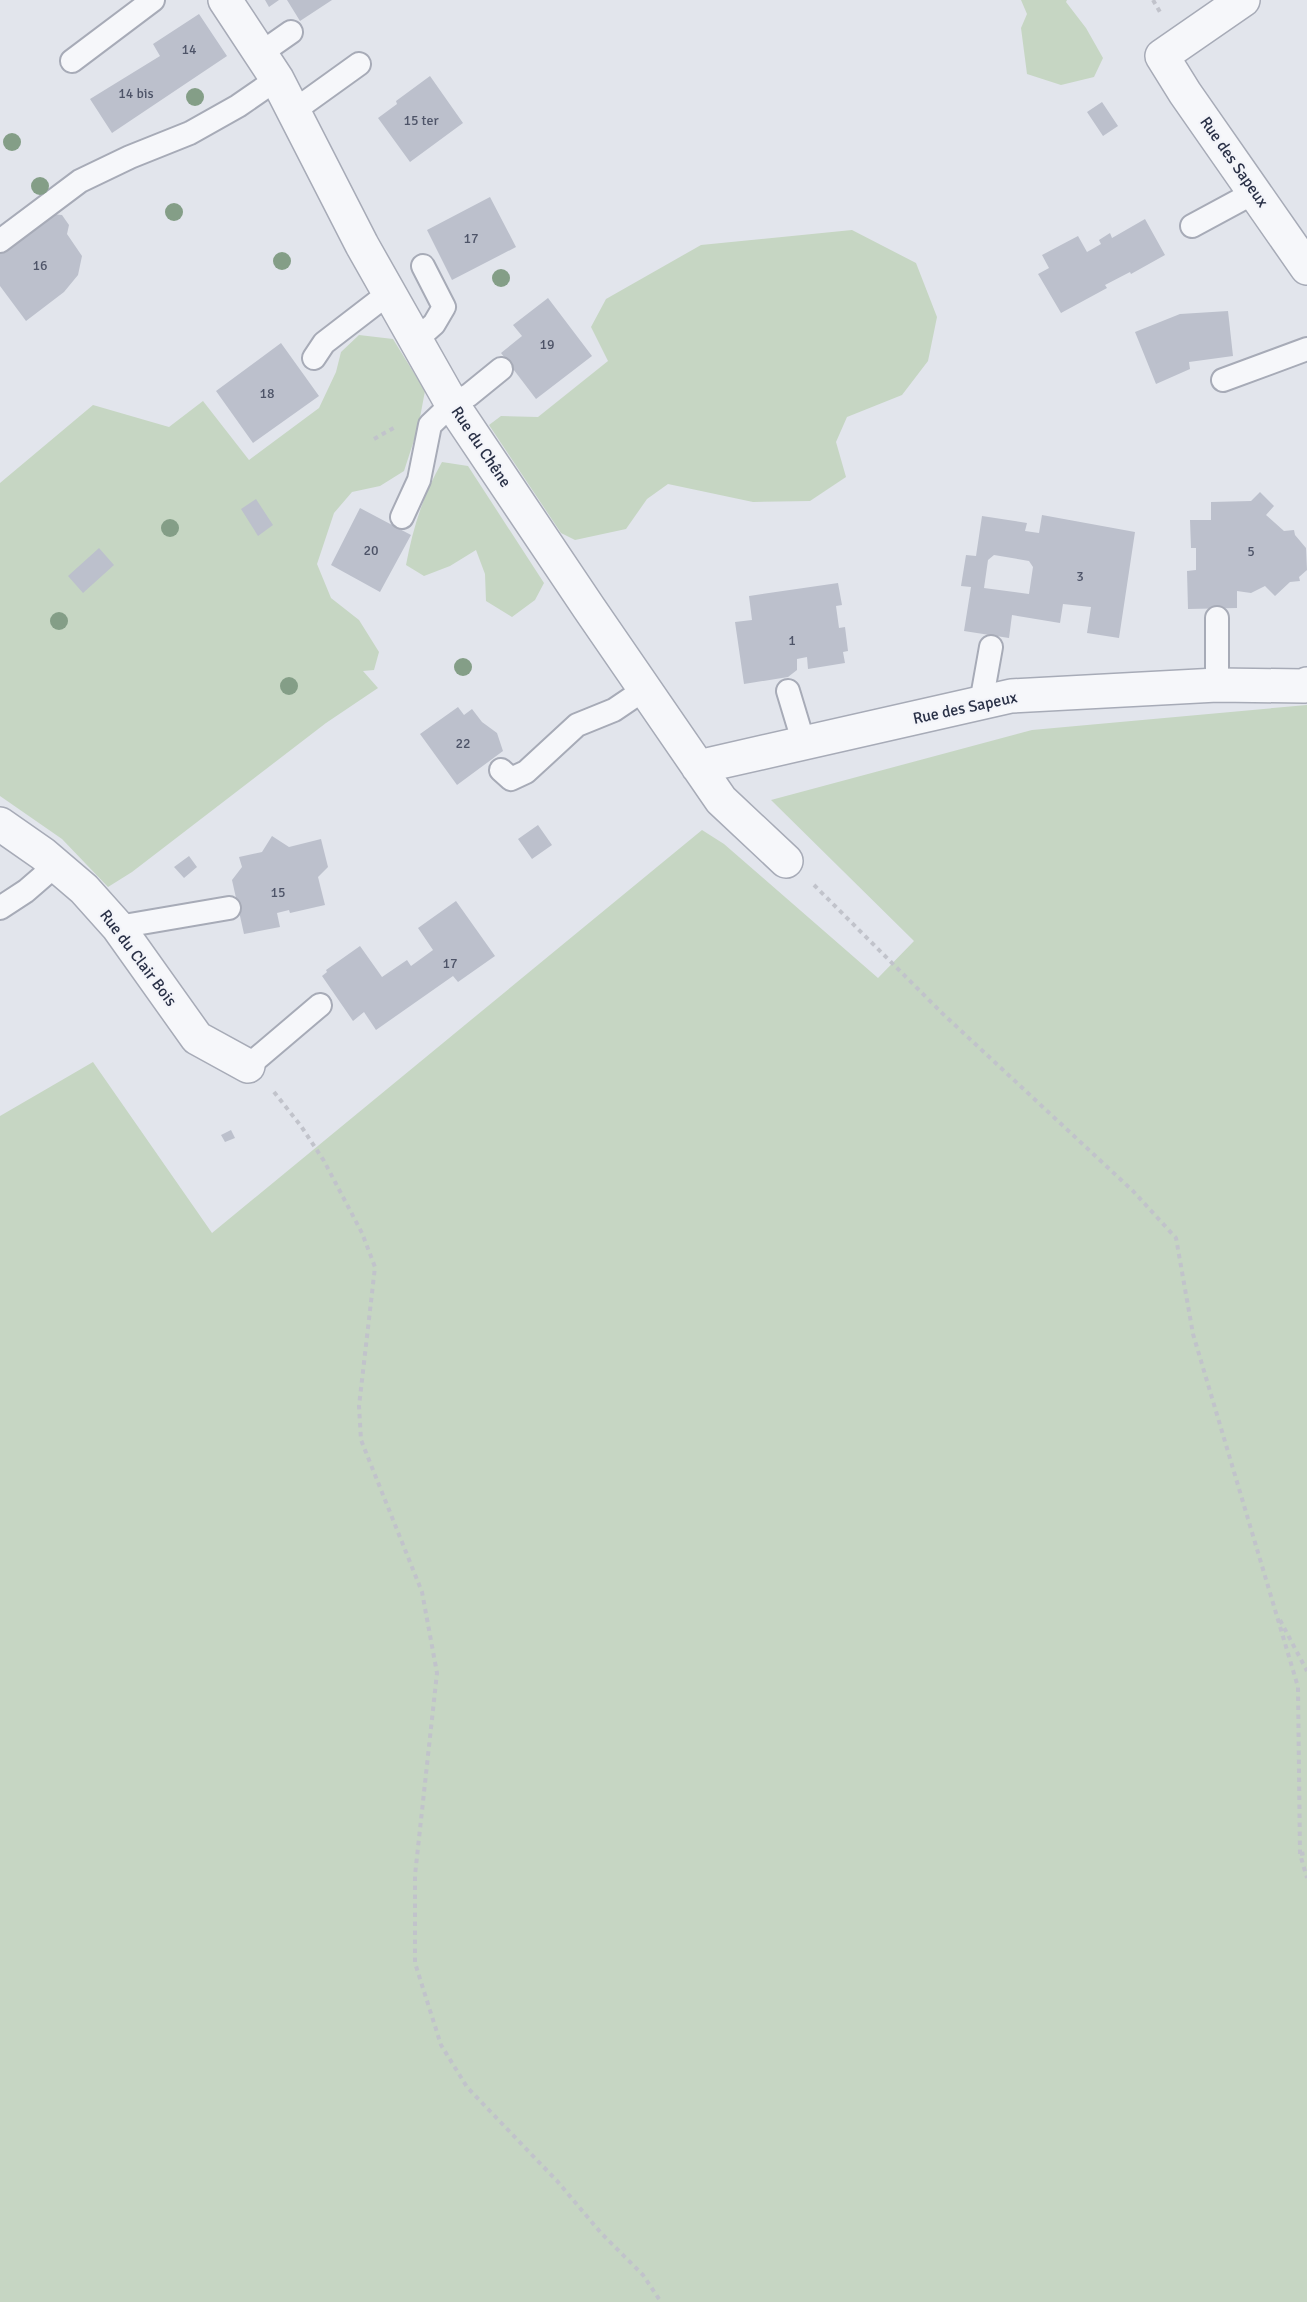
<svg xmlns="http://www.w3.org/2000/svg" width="1307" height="2302" font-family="Signika,sans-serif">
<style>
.green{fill:#c6d6c3}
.building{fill:#bcc0cc;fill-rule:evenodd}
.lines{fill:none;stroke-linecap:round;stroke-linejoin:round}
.lane-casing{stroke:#a7abb7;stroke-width:26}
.street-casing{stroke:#a7abb7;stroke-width:36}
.path{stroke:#c1c3cb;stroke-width:4;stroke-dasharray:4.5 4.5;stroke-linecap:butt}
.lane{stroke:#f6f7fa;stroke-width:22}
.street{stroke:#f6f7fa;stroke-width:33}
.tree{fill:#849e87}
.labels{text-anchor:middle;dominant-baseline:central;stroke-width:4.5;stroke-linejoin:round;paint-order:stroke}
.number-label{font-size:14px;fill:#4e5468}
.street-label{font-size:16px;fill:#293046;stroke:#f3f4f9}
</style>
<rect width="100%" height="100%" fill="#e2e5ec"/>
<path class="green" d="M1021 0H1067L1066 2 1086 28 1103 58 1094 77 1061 85 1027 74 1021 28 1027 14Z
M852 230 916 263 937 317 928 361 902 395 847 417 836 442 846 477 810 501 753 502 668 484 647 499 626 529 575 540 561 533 489 425 501 416 538 417 608 361 591 327 606 299 701 245Z
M359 335 393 339 425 391 418 428 404 471 380 486 352 492 334 513 317 564 331 598 359 620 379 652 374 670 363 671 378 688 326 723 132 872 108 887 62 839 0 796V483L93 405 169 427 203 401 249 460 319 408 336 372 341 352Z
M442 462 468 466 544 583 535 600 512 617 486 601 485 574 476 550 450 566 424 576 406 565C413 528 423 495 442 462Z
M1307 705V2302H0V1116L93 1062 212 1233 702 830 724 844 878 978 914 941 771 800 1032 730Z"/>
<path class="building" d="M265 0H279L269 7Z
M287 0H332L300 21Z
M199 14 227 56 112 133 90 99 160 56 153 44Z
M430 76 463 123 410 162 378 118 397 104 396 101Z
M1102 102 1118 126 1103 136 1087 112Z
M490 197 516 247 452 280 427 230Z
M52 214 62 215 69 225 67 234 82 256 78 275 64 292 26 321 0 286V253Z
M1145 219 1165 255 1131 274 1130 272 1105 285 1107 288 1061 313 1038 274 1049 268 1042 255 1078 236 1087 252 1101 244 1099 240 1110 233 1112 238Z
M548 298 592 356 536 399 501 353 522 336 513 325Z
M1228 311 1233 356 1189 362 1190 369 1156 384 1135 332 1180 314Z
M281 343 319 396 253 443 216 391Z
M1260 492 1274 506 1266 515 1284 531 1294 530 1295 535 1306 548 1307 570 1299 577 1300 581 1290 582 1275 596 1265 586 1251 593 1237 591V608L1188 609 1187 571 1196 570V548H1191L1190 520H1211V502L1251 501Z
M256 499 273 525 258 536 241 509Z
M360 508 411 535 380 592 331 565Z
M1042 515 1135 532 1119 638 1087 633 1091 607 1063 604 1060 623 1012 615 1009 638 964 631 971 587 961 586 966 555 976 556 982 516 1027 523 1025 531 1039 533ZM994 555 1029 561 1033 567 1029 594 984 588 988 560Z
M99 548 114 565 83 593 68 576Z
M838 583 842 605 836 606 839 628 845 627 848 651 843 652 845 663 808 669 807 657 797 659V670L788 677 744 684 735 622 752 620 749 596Z
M458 707 464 715 472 709 482 722 497 733 503 751 457 785 420 734Z
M538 825 552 845 532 859 518 839Z
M272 836 289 847 321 839 328 867 318 877 325 905 290 913 289 910 277 913 280 927 244 934 232 880 242 867 239 857 262 852Z
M189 856 197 867 184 878 174 867Z
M456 901 495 956 458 982 453 976 376 1030 364 1012 353 1021 322 976 327 972 326 970 360 946 382 977 407 960 411 966 433 950 418 928Z
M231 1130 235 1138 225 1142 221 1135Z"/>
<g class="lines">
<defs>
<path id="lane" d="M261 53 291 32
M72 61 153 0
M295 110 359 64
M1192 226 1255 192
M0 241 80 181 130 157 190 133 238 106 277 79
M416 340 434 324 444 307 423 266
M314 358 324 343 389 293
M1223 380 1307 349
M402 517 419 480 430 425 452 404 469 395 501 369
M1217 618V685
M788 691 804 744
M981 703 991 647
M501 770 511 779 526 772 577 725 614 710 645 689
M0 908 26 891 56 865
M118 927 229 908
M248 1066 320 1005"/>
<path id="street" d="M225 0 277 79 362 245 452 404 589 608 721 800 786 861
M1243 0 1162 56 1185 93 1307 268
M698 767 1011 696 1217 685 1304 686 1307 684
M0 824 43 854 84 889 118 927 197 1038 248 1066"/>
</defs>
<use href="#lane" class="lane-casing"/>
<use href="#street" class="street-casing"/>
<path class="path" d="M1153 0 1160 12
M374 439 397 426
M814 885 942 1013 1133 1191 1176 1238 1193 1334 1298 1687 1300 1854 1307 1878
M274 1092 301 1126 324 1161 362 1233 375 1267 359 1406 361 1440 422 1592 437 1673 415 1875V1963L441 2045 467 2087 558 2182 601 2233 643 2275 661 2302
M1280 1620 1307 1671
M1300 1854 1307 1853"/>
<use href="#lane" class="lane"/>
<use href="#street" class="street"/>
</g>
<g class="tree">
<circle cx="195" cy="97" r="9"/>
<circle cx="12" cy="142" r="9"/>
<circle cx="40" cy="186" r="9"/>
<circle cx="174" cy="212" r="9"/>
<circle cx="282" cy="261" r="9"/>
<circle cx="501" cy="278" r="9"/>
<circle cx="170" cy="528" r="9"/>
<circle cx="59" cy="621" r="9"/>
<circle cx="463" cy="667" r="9"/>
<circle cx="289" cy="686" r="9"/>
</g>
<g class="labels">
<g class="number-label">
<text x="189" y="49">14</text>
<text x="136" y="93">14 bis</text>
<text x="421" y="120">15 ter</text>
<text x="471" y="238">17</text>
<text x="40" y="265">16</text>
<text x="547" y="344">19</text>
<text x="267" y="393">18</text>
<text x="371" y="550">20</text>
<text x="1251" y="551">5</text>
<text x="1080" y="576">3</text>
<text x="792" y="640">1</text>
<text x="463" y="743">22</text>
<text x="278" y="892">15</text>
<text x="450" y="963">17</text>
</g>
<g class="street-label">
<text transform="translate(1234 162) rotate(55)">Rue des Sapeux</text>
<text transform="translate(481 447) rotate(56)">Rue du Chêne</text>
<text transform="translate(965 708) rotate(-12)">Rue des Sapeux</text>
<text transform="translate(138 958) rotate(53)">Rue du Clair Bois</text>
</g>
</g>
</svg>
